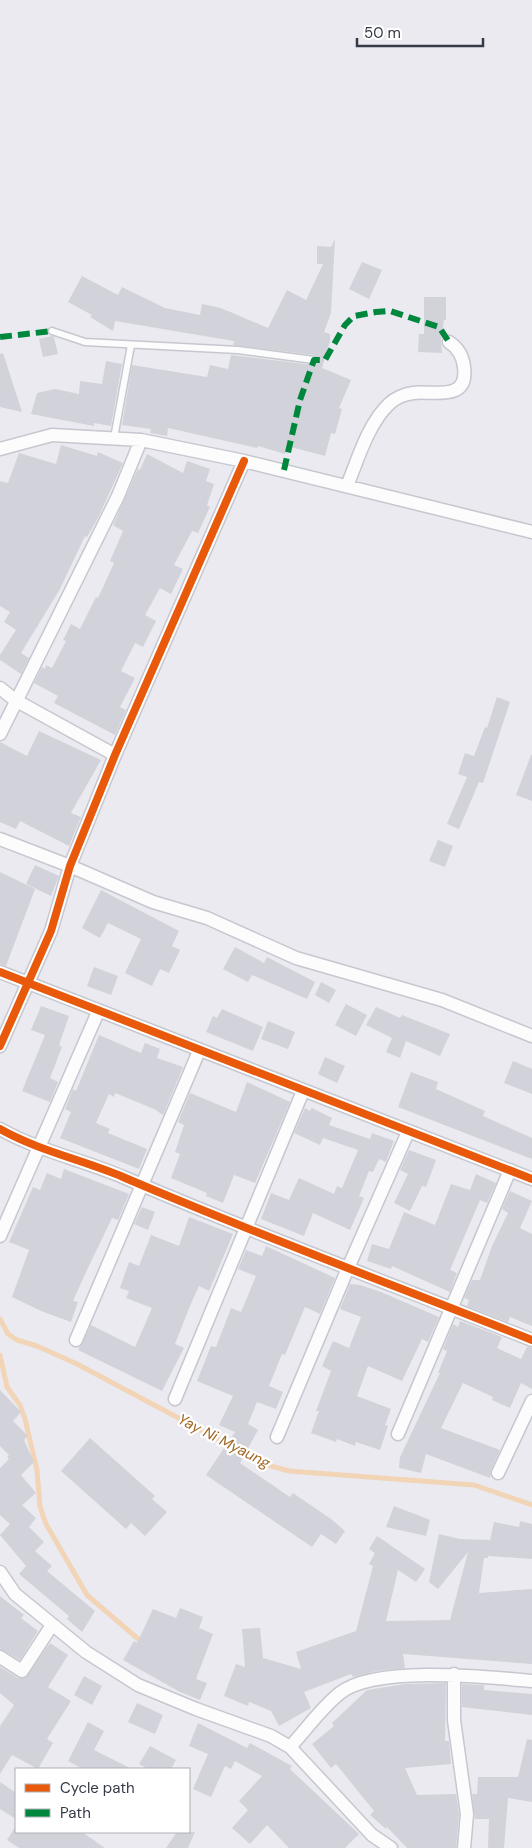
<svg xmlns="http://www.w3.org/2000/svg" width="532" height="1848" font-family="'DM Sans',sans-serif">
<style>
.lines{fill:none;stroke-linecap:round;stroke-linejoin:round}
.stream{stroke:#f2d4b7;stroke-width:5}
.building{fill:#d2d3da}
.lane-casing{stroke:#c6c8cf;stroke-width:9}
.street-casing{stroke:#c6c8cf;stroke-width:15}
.lane{stroke:#fcfcfd;stroke-width:6}
.street{stroke:#fcfcfd;stroke-width:12}
.quiet{stroke:#00873e;stroke-width:6;stroke-dasharray:12 6;stroke-linecap:butt}
.cycleway-casing{stroke:#fff;stroke-width:11}
.cycleway{stroke:#e8590c;stroke-width:8}
.labels{text-anchor:middle;dominant-baseline:central;stroke-width:4.5;stroke-linejoin:round;paint-order:stroke}
.water-label{font-size:15px;font-style:italic;fill:#a16723;stroke:#fff}
</style>
<rect width="100%" height="100%" fill="#eaeaf0"/>
<g class="lines">
<path class="stream" d="M0 1319 8 1334 17 1340 37 1346 77 1364 233 1447
M0 1355 7 1387 20 1405 25 1419 37 1470 40 1507 46 1524 87 1595 144 1644
M241 1451 264 1464 289 1471 474 1485 532 1505"/>
</g>
<path class="building" d="M335 239 331 313 324 332 330 334V341L322 368 351 380 339 408 342 409 335 434 331 433 325 456 287 446 285 454 258 446 257 448 168 428 167 436 150 433 151 429 122 425 132 365 207 377 210 365 228 369 231 355 313 365 318 363 319 359 315 355 233 345 234 341 115 321 113 331 90 317 92 315 68 302 82 276 118 295 122 287 165 308 200 315 202 304 221 308 268 328 287 290 306 300 323 264H317V246L331 247Z
M362 262 382 270 369 299 349 289Z
M424 297H446V320H444L441 341 442 353 418 352 419 334H424Z
M52 336 54 337 58 354 43 357 39 339Z
M3 353 22 412 0 407V354Z
M106 361 122 364 111 426 94 423V426L31 414 37 393 55 389 79 394 80 381 102 384Z
M61 445 97 456 98 452 123 463 98 518 87 537 85 536 60 589 21 653 29 658 21 674 0 660V655L16 630 4 622 10 612 0 606V481L8 483 19 453 56 464Z
M147 454 183 473 187 461 210 469 206 481 214 484 207 505 210 507 198 533 192 531 174 565 183 569 171 594 160 588 145 615 156 621 143 647 135 643 121 671 135 678 120 707 126 710 115 735 54 703 58 696 34 683 42 667 45 669 46 665 52 668 66 641 63 640 71 624 80 629 96 597 98 598 114 563 110 561 123 531 113 525 138 469 140 470Z
M497 697 510 702 483 783 479 782 459 829 447 824 467 777 458 774 465 753 474 756 485 727 487 728Z
M39 731 101 760 71 813 81 817 69 846 20 821 16 829 0 822V742L27 756Z
M531 755H532V801L516 795Z
M438 840 453 846 445 867 429 861Z
M35 865 59 876 51 896 26 884Z
M0 872 35 889 6 966 0 964Z
M101 890 179 931 172 946 180 950 169 973 160 969 152 986 125 973 141 939 108 923 100 938 82 928Z
M235 947 264 963 267 957 315 982 307 999 252 975 248 982 223 969Z
M94 967 118 976 111 995 87 986Z
M321 982 336 990 329 1003 315 995Z
M346 1004 367 1015 356 1036 335 1025Z
M41 1006 69 1016 59 1045 62 1047 50 1078 58 1082 50 1102 22 1091 45 1035 31 1030Z
M376 1007 400 1018 402 1015 450 1034 440 1056 406 1041 400 1058 386 1052 392 1038 366 1025Z
M222 1009 263 1027 253 1051 206 1032 213 1016 217 1018Z
M268 1021 295 1032 288 1049 261 1039Z
M99 1035 141 1053 145 1043 160 1049 157 1058 183 1067 163 1115 154 1109 115 1093 114 1097 109 1094 96 1123 110 1129 108 1133 147 1149 139 1169 60 1138 71 1112 65 1109 73 1089 76 1091Z
M325 1057 345 1066 337 1083 318 1074Z
M513 1061 532 1069V1094L504 1083Z
M411 1072 438 1082 436 1089 485 1111 483 1116 532 1138V1159L398 1107Z
M247 1082 290 1102 255 1183 234 1175 223 1203 206 1196 207 1193 171 1178 180 1154 175 1152 184 1125 178 1122 190 1093 236 1112Z
M305 1108 310 1111 312 1108 332 1118 329 1125 370 1139 372 1133 394 1141 386 1162 379 1159 373 1172 369 1171 359 1196 364 1198 350 1230 313 1213 304 1236 261 1219 271 1193 289 1200 299 1178 334 1194 337 1186 342 1188 358 1150 323 1138 320 1145 294 1133Z
M409 1150 436 1160 426 1187 422 1186 410 1211 394 1203 408 1174 400 1170Z
M64 1169 129 1194 118 1220 112 1218 87 1270 73 1301 78 1302 71 1322 41 1311 12 1297 29 1250 9 1242 33 1187 40 1190 47 1173 61 1179Z
M476 1174 496 1183 487 1203 480 1200 450 1270 457 1273 450 1292 392 1266 391 1269 367 1261 372 1244 389 1249 404 1212 435 1225 451 1184 470 1190Z
M510 1191 532 1201 520 1228 532 1234V1326L510 1317 508 1322 467 1306 469 1300 464 1298 472 1280H480L492 1246 508 1213 502 1209Z
M142 1207 155 1212 148 1230 134 1224Z
M189 1217 233 1234 209 1291 199 1286 190 1306 175 1344 184 1348 162 1391 78 1350 91 1325 135 1347 152 1308 126 1298 129 1291 120 1288 129 1262 139 1266 151 1235 179 1246Z
M266 1246 335 1278 320 1314 305 1307 285 1355 282 1354 269 1386 283 1392 276 1409 257 1402 248 1424 258 1430 240 1463 290 1497 293 1493 331 1519 345 1531 336 1544 321 1534 312 1547 206 1475 235 1432 219 1425 233 1396 197 1381 211 1346 216 1347 231 1308 241 1312 256 1276 238 1269 246 1250 262 1256Z
M350 1284 360 1285 381 1292 439 1317 428 1342 422 1339 402 1381 368 1366 357 1396 391 1409 385 1425 388 1426 380 1450 356 1442 355 1446 337 1439 336 1442 311 1433 319 1411H316L331 1371 322 1366 333 1341 349 1348 361 1317 340 1309Z
M460 1321 502 1337 497 1348 521 1359 527 1347 532 1348V1389L521 1383 510 1408 492 1400 493 1397 463 1383 441 1428 500 1450 491 1470 490 1478 426 1454 421 1473 399 1468 400 1457 440 1373H438L447 1351 443 1349 453 1324 458 1327Z
M0 1390 21 1412 13 1421 28 1436 24 1440 34 1462 21 1475 36 1493 22 1505 36 1518 29 1527 44 1542 35 1551 52 1566 47 1571 95 1611 82 1632 67 1619 69 1616 19 1574 26 1566 0 1535 10 1524 0 1515V1468L9 1459 7 1457 9 1455 0 1446Z
M90 1438 155 1496 152 1499 167 1512 145 1536 131 1523 126 1529 61 1471Z
M394 1506 430 1520 426 1536 386 1527Z
M520 1521 532 1524V1559L488 1556V1558H484L479 1593 532 1589V1664L403 1654 405 1668 377 1671 353 1677 351 1674 304 1692 311 1708 279 1726 271 1711 249 1702 248 1706 224 1696 236 1664 245 1667 242 1629 260 1628 263 1658 301 1669 296 1652 356 1631 373 1566 369 1564 375 1553 369 1549 377 1536 425 1569 416 1582 398 1570 386 1621 450 1620 468 1552 438 1589 429 1582 439 1534 460 1539 490 1540 494 1522 519 1527Z
M0 1596 24 1615 21 1618 38 1631 20 1660 0 1649Z
M180 1608 203 1617 199 1628 213 1634 196 1679 207 1683 200 1700 180 1692 123 1660 134 1641 137 1643 153 1609 176 1618Z
M50 1643 68 1655 48 1687 71 1701 47 1739 53 1743 38 1769 12 1755 0 1774V1726L14 1705 0 1693V1667L18 1678H25Z
M84 1676 102 1686 92 1705 74 1695Z
M446 1683 445 1741H449L451 1764 405 1768 417 1795 456 1794 459 1814 456 1848H407L387 1827 386 1829 370 1815 374 1811 336 1764 331 1768 312 1744 334 1726 332 1723 367 1690 405 1684Z
M462 1684 484 1685V1690L532 1694V1715L462 1707Z
M137 1703 163 1715 155 1734 128 1722Z
M88 1722 104 1731 94 1750 132 1769H83L68 1761Z
M198 1723 247 1748 250 1743 292 1766 290 1769 359 1834 345 1848H289L267 1825 250 1844 232 1828 248 1810 239 1801 262 1776 235 1761 231 1769 225 1766 211 1797 193 1789 208 1754 189 1746Z
M527 1739 532 1740V1802L508 1798 504 1848H488L489 1819H475L472 1794H477L478 1777H518Z
M150 1746 176 1760 171 1769H148L139 1764Z
M0 1782 16 1793V1819L0 1809Z
M16 1826V1832H82L105 1848H19L7 1840Z
M177 1832H195L188 1848H166Z"/>
<g class="lines">
<defs>
<path id="lane" d="M52 331 85 342 238 350 314 360
M114 438 131 345"/>
<path id="street" d="M0 449 52 435 141 440 244 461 532 532
M347 486C358 459 368 424 389 404 395 398 405 394 413 393 431 390 469 403 464 367 463 357 458 348 449 342
M0 688 15 700 115 755
M0 734 118 496 141 440
M0 839 70 866 153 902 207 918 296 958 442 1000 532 1036
M0 972 532 1179
M0 1046 51 931 70 866 115 755 244 461
M0 1129C39 1151 83 1160 123 1177 258 1235 396 1286 532 1340
M0 1236 98 1012
M76 1340 199 1051
M175 1399 303 1091
M398 1434 510 1170
M277 1437 348 1268 408 1132
M498 1473 532 1401
M0 1572 15 1594 86 1652 138 1685 196 1709 271 1736 290 1747 372 1835 391 1848
M0 1657 22 1671 52 1625
M454 1674V1720L467 1814 464 1848
M290 1747C306 1730 321 1708 340 1693 376 1665 487 1677 532 1681"/>
</defs>
<use href="#lane" class="lane-casing"/>
<use href="#street" class="street-casing"/>
<use href="#lane" class="lane"/>
<use href="#street" class="street"/>
<path class="quiet" d="M0 337 52 331
M284 470 300 400 314 360H325L345 325 354 316 376 312 390 311 439 327 449 342"/>
<defs>
<path id="cycleway" d="M0 972 532 1179
M0 1046 51 931 70 866 115 755 244 461
M0 1129C39 1151 83 1160 123 1177 258 1235 396 1286 532 1340"/>
</defs>
<use href="#cycleway" class="cycleway-casing"/>
<use href="#cycleway" class="cycleway"/>
</g>
<g class="labels">
<g class="water-label">
<text transform="translate(224 1441) rotate(27)">Yay Ni Myaung</text>
</g>
</g>
<rect x="15" y="1768" width="175" height="65" fill="#ffffff" stroke="#aeb0b5"/>
<rect x="25" y="1784" width="25" height="8" fill="#e8590c" stroke="#aeb0b5"/>
<text x="60" y="1793" font-size="15" fill="#353a47">Cycle path</text>
<rect x="25" y="1809" width="25" height="8" fill="#00873e" stroke="#aeb0b5"/>
<text x="60" y="1818" font-size="15" fill="#353a47">Path</text>
<path d="M357 38v8h126v-8" fill="none" stroke="#353a47" stroke-width="2.5"/>
<text x="364" y="38" font-size="15" fill="#353a47" stroke="#ffffff" stroke-width="4" paint-order="stroke">50 m</text>
</svg>
